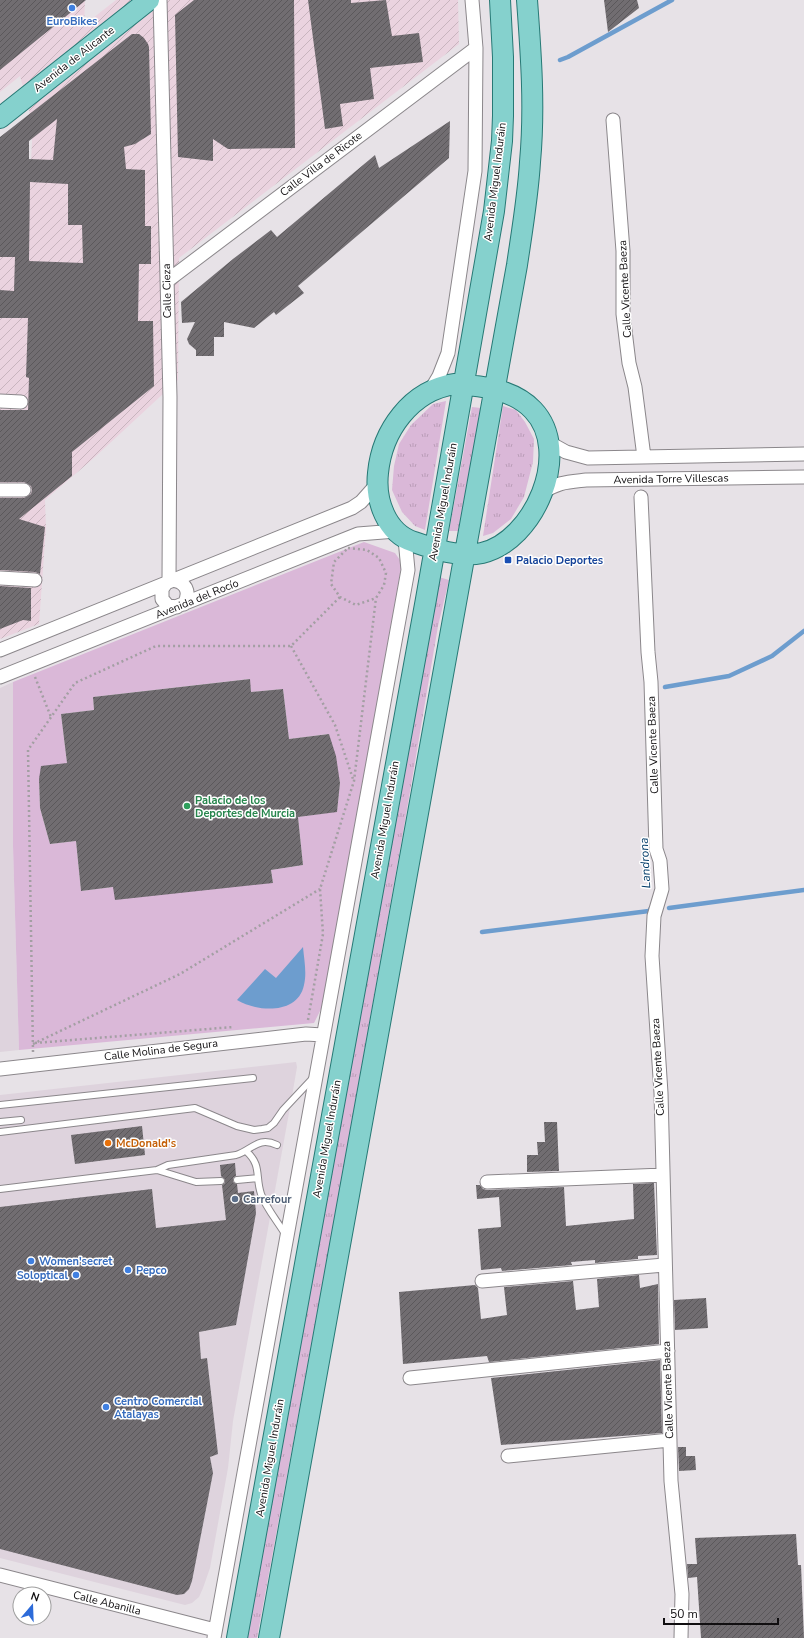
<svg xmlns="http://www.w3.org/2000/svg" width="804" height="1638" font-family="'Nunito Sans',sans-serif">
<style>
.built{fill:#ded3dd}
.industrial{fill:url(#industrial-furrows)}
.grass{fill:url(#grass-tufts)}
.park{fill:#dab8d8;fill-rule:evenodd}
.water{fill:#6d9dce}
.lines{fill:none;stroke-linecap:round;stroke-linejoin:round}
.stream{stroke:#6d9dce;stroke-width:4.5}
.building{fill:url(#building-hatch);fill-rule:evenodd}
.lane-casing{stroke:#8b878b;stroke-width:8}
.street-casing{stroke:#8b878b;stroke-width:15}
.primary-casing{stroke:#277975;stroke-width:22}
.path{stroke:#a39fa3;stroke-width:2.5;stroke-dasharray:2 3;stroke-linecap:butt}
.lane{stroke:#fff;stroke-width:6}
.street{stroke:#fff;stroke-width:13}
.primary{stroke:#85d1cd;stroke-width:20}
.shop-dot{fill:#3f7fe0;stroke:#fff;stroke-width:1.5}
.transit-dot{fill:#1a4fb4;stroke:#fff;stroke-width:1.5}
.leisure-dot{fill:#2e9e5b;stroke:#fff;stroke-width:1.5}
.food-dot{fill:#e8710a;stroke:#fff;stroke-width:1.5}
.service-dot{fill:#5c6f8a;stroke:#fff;stroke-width:1.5}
.labels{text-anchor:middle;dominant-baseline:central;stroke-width:3;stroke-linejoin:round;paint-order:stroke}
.shop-label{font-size:11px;font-weight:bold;fill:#366cbe;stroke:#fff;text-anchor:start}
.street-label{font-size:11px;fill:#100e10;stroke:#fff}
.transit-label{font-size:11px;font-weight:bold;fill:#164399;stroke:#fff;text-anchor:start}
.leisure-label{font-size:11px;font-weight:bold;fill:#27864d;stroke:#fff;text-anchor:start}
.food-label{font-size:11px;font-weight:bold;fill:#c56008;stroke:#fff;text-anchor:start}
.service-label{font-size:11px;font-weight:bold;fill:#4e5e75;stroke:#fff;text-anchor:start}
.water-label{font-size:12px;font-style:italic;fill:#013b68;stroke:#fff}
</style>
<defs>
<pattern id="industrial-furrows" width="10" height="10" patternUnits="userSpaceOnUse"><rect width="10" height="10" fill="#ead3df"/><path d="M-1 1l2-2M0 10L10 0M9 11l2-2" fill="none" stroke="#c8b4be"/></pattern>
<pattern id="grass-tufts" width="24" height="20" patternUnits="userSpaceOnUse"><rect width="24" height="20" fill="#dab8d8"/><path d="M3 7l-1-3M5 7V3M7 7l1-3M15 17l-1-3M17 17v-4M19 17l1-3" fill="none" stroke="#ba9db8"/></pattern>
<pattern id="building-hatch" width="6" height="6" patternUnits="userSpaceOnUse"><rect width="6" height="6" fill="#716d71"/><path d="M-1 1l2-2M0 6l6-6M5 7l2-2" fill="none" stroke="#5b585b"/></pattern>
</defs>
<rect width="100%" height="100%" fill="#e7e2e7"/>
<path class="built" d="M13 682V846L19 1050 0 1052V688Z
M296 1062 297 1067 291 1102 233 1421 228 1468 210 1568 203 1588 199 1597 192 1603 185 1605 0 1558V1095Z"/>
<path class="industrial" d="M0 0H85L84 25 116 0H458L459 44 179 258 178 380 95 457 45 500 46 528 39 624 0 639V188L31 163 32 141 29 109 20 76 0 92Z"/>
<path class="grass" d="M446 401 425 530 415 526 402 512 392 490 394 466 399 444 411 425 433 404Z
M503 406 516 410 525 422 534 439 533 462 524 497 511 519 493 533 483 536Z
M472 407 481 408 458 531H449Z
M439 577 449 580 438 626 404 827 336 1210 257 1638H247Z"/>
<path class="park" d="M364 542 395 553 402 563 322 1007 314 1023 19 1050 13 846V682ZM249 679 251 692 283 689 289 739 328 734 340 783 337 811 298 817 303 865 271 870 273 882 113 887 81 891 76 841 50 844 40 808 39 779 67 763 61 714 94 710 93 697Z"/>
<path class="water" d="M303 947C304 959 307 973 304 985 298 1015 257 1012 237 1000L265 969 276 978Z"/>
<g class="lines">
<path class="stream" d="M560 60 568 57 672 0
M665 687 729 676 772 656 804 631
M669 908 804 890
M482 932 649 911 651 908"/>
</g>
<path class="building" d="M0 0H86L0 70Z
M194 0H294L295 148 228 149 213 139V161L178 157 175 15Z
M308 0H351V3L386 0 392 36 419 33 423 62 370 68 374 99 340 104 343 126 325 129Z
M604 0H637L639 8 608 32Z
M132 34H139L144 38 148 44 149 47 151 134 135 144 124 147 126 169 145 170V226H151V264H139L138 321H153L154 386 72 452V476L19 519 45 527 40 574 35 572 0 570V498H24L31 494 32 490 31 486 24 482H0V410H28L29 378 26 377 28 318H0V290L14 291 15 257H0V137ZM57 119 53 160 29 159V141ZM30 182 68 184V225H82L83 263 29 261Z
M450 121 449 158 298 286 304 293 276 315 274 312 254 328 224 322V337H214V356H196V350L189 344 187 339 195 322 182 323 181 302 233 259 271 230 277 237 375 155 379 168Z
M0 586 31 588V621L23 620 0 629Z
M250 679 251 692 283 689 289 739 329 734 336 756 340 783 337 812 298 817 303 865 271 870 273 883 115 900 113 887 81 891 76 841 50 844 40 808 39 779 41 766 67 763 61 714 94 710 93 697Z
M544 1122H557L559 1171 527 1172V1155H538L537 1142H545Z
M142 1126 145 1155 75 1164 71 1135Z
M235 1163 236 1176 233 1178V1182L237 1184 238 1193 254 1191 256 1213 236 1325 199 1332 201 1359 207 1358 218 1454 210 1457 213 1473 192 1581 189 1589 184 1594 177 1595 0 1549V1207L152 1189 156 1228 226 1220 222 1185 225 1183V1180L221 1176 220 1165Z
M654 1183 657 1255 638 1256V1259L595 1263V1260L571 1262 572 1265 502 1271 501 1268 481 1270 478 1229 501 1227 499 1197 477 1199 476 1185H480L483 1189 487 1190 564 1187 566 1226 634 1219 633 1184Z
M639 1275 640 1288 658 1284 659 1344 489 1362 487 1356 403 1364 399 1292 475 1285 478 1288 481 1319 507 1315 504 1287 573 1281 576 1310 599 1307 597 1279Z
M706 1298 708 1328 675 1330 674 1300Z
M660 1360 662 1433 501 1445 491 1378Z
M678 1447H686V1456H695L696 1470 679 1471Z
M796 1534 798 1565H801L804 1638H701L697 1577 688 1578 687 1564H697L695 1538Z"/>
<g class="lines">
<defs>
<path id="lane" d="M0 1105 253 1078
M0 1122 21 1120
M0 1132 195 1108 237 1126 254 1130 262 1129 268 1128 274 1123 283 1110 313 1078
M246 1151C262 1165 255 1176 261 1194 266 1208 278 1222 285 1234
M157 1170 196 1182 221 1181
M237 1180 258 1178
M0 1189 157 1170 168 1165 236 1155C252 1150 258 1136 277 1145"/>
<path id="street" d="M160 0 170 397 169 581
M613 120 623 251V314L629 363 635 387 644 457
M167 281 476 48
M430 391 439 376 448 353 475 171 476 48 472 0
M0 401 21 402
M548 442 566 452 588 458 804 454
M0 490H24
M542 493C557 482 568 482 586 480L804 477
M641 497 648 652 651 682 656 849 660 861 662 889 654 916 652 956 661 1093 671 1481 682 1594 681 1638
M0 578 35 580
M171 580C186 581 191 592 184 604
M167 582 162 589V599L168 606 177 607
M0 650 352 508 361 502 377 484
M0 677 358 534 396 531
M0 1069 306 1034 323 1035
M487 1182 663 1175
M482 1281 664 1265
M410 1378 668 1351
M508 1456 670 1440
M0 1575 215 1630
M214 1638 408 570 405 539"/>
<path id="primary" d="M0 118 149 0
M455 384C482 386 513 389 533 410 573 452 534 541 482 553 460 558 434 549 414 542 386 533 375 500 378 473 382 431 411 390 455 384Z
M237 1638 426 599 494 211 502 141 503 116V57L500 0
M269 1638 517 265C522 231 528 196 530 162 535 108 531 54 527 0"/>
</defs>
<use href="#lane" class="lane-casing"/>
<use href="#street" class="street-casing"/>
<use href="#primary" class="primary-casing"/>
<path class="path" d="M348 548 367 550 379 558 386 573 384 585 376 598 356 605 340 597 331 584 334 562Z
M291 646 335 725 353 779
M35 677 51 717
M308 1020 323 934 320 889 354 781 376 598
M35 1043 233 1027
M33 1044 180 974 320 889
M33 1052 28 750 75 683 156 646H291L340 597"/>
<use href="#lane" class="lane"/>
<use href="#street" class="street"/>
<use href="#primary" class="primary"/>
</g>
<g class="shop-dot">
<circle cx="72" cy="8" r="4"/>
<circle cx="31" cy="1261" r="4"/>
<circle cx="128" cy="1270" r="4"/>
<circle cx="76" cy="1275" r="4"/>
<circle cx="106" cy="1407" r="4"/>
</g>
<rect class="transit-dot" x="504" y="556" width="8" height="8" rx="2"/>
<circle class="leisure-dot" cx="187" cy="806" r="4"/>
<circle class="food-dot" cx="108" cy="1143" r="4"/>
<circle class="service-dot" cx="235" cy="1199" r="4"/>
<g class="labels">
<g class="shop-label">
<text x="72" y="21" text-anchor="middle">EuroBikes</text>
<text x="39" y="1261">Women'secret</text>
<text x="136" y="1270">Pepco</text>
<text x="68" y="1275" text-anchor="end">Soloptical</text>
<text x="114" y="1401">Centro Comercial<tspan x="114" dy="13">Atalayas</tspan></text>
</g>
<g class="street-label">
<text transform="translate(74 59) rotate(-38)">Avenida de Alicante</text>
<text transform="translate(321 164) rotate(-37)">Calle Villa de Ricote</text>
<text transform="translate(495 182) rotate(-83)">Avenida Miguel Induráin</text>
<text transform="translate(625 289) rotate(-93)">Calle Vicente Baeza</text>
<text transform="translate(167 291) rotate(-91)">Calle Cieza</text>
<text transform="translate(671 479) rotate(-1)">Avenida Torre Villescas</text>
<text transform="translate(443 502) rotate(-80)">Avenida Miguel Induráin</text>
<text transform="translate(197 599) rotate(-22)">Avenida del Rocío</text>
<text transform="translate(653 745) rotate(-92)">Calle Vicente Baeza</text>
<text transform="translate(385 820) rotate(-80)">Avenida Miguel Induráin</text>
<text transform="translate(161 1050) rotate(-7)">Calle Molina de Segura</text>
<text transform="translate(658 1067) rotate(-93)">Calle Vicente Baeza</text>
<text transform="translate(327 1139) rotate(-80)">Avenida Miguel Induráin</text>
<text transform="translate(668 1390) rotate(-92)">Calle Vicente Baeza</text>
<text transform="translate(270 1458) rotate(-80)">Avenida Miguel Induráin</text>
<text transform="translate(107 1603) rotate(14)">Calle Abanilla</text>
</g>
<g class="transit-label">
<text x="516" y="560">Palacio Deportes</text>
</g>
<g class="leisure-label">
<text x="195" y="800">Palacio de los<tspan x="195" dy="13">Deportes de Murcia</tspan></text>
</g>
<g class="food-label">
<text x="116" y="1143">McDonald's</text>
</g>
<g class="service-label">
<text x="243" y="1199">Carrefour</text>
</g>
<g class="water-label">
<text transform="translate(645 863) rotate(-93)">Landrona</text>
</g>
</g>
<g transform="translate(32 1606) rotate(19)"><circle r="19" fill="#ffffff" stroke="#9f9f9f"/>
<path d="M0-3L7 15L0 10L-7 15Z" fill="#2d6bd9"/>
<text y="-6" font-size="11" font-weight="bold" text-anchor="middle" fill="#100e10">N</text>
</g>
<path d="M664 1618v6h114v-6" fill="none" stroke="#100e10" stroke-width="2"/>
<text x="670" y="1618" font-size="12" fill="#100e10" stroke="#ffffff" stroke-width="3" paint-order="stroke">50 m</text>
</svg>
